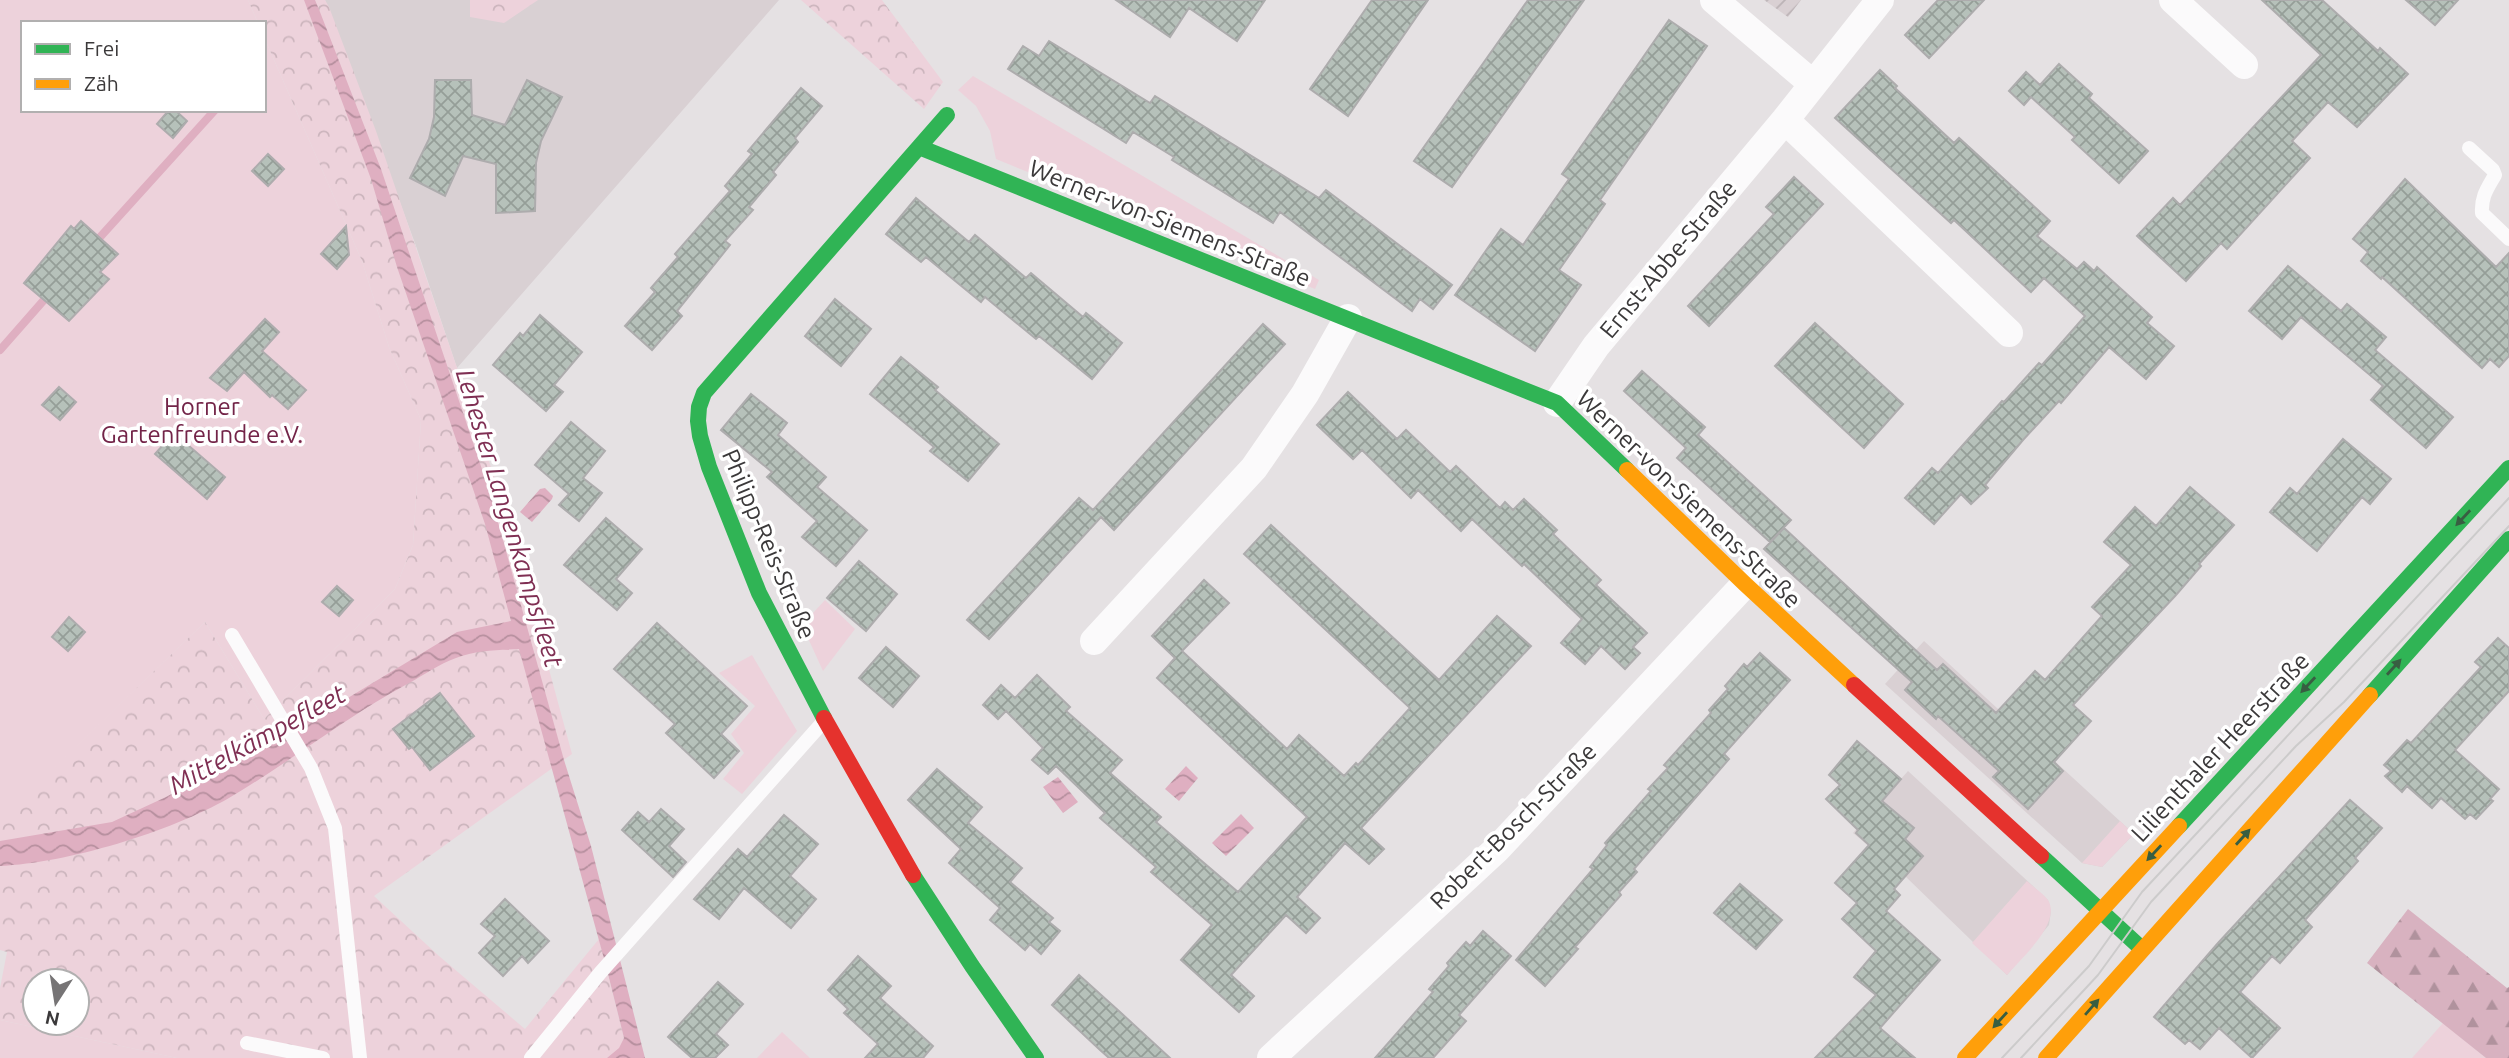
<svg xmlns="http://www.w3.org/2000/svg" width="2509" height="1058" font-family="Ubuntu,sans-serif">
<style>
.built{fill:#d9d0d3}
.industrial{fill:url(#industrial-furrows)}
.green{fill:#edd2db}
.forest{fill:url(#forest-firs)}
.park{fill:url(#park-crowns);fill-rule:evenodd}
.water{fill:url(#water-waves)}
.lines{fill:none;stroke-linecap:round;stroke-linejoin:round}
.stream{stroke:#dfafc1;stroke-width:8}
.building{fill:url(#building-cross-hatch);stroke:#adacad;stroke-width:2}
.lane{stroke:#fbfafb;stroke-width:14}
.street{stroke:#fbfafb;stroke-width:28}
.fast{stroke:#30b455;stroke-width:16}
.slow{stroke:#ff9f0a;stroke-width:16}
.jam{stroke:#e5322d;stroke-width:16}
.tram{stroke:#cccbcb;stroke-width:2}
.oneway{fill:#385e42}
.labels{text-anchor:middle;dominant-baseline:central;stroke-width:7;stroke-linejoin:round;paint-order:stroke}
.street-label{font-size:24px;fill:#3b393a;stroke:#fff}
.park-label{font-size:24px;fill:#732448;stroke:#fff}
.water-label{font-size:26px;font-style:italic;fill:#7f2f53;stroke:#fff}
</style>
<defs>
<pattern id="industrial-furrows" width="10" height="10" patternUnits="userSpaceOnUse" patternTransform="scale(1.75)"><rect width="10" height="10" fill="#d9d0d3"/><path d="M-1 1l2-2M0 10L10 0M9 11l2-2" fill="none" stroke="#bbb3b6"/></pattern>
<pattern id="forest-firs" width="22" height="20" patternUnits="userSpaceOnUse" patternTransform="scale(1.75)"><rect width="22" height="20" fill="#d8b2c0"/><path d="M5 1l3.5 6h-7zM16 11l3.5 6h-7z" fill="#b0929d"/></pattern>
<pattern id="park-crowns" width="20" height="18" patternUnits="userSpaceOnUse" patternTransform="scale(1.75)"><rect width="20" height="18" fill="#edd2db"/><path d="M2 6a3 3 0 1 1 6 0M12 15a3 3 0 1 1 6 0" fill="none" stroke="#ccb5bd"/></pattern>
<pattern id="water-waves" width="16" height="10" patternUnits="userSpaceOnUse" patternTransform="scale(1.75)"><rect width="16" height="10" fill="#dfafc1"/><path d="M0 5q4-4 8 0t8 0" fill="none" stroke="#b68f9e"/></pattern>
<pattern id="building-cross-hatch" width="8" height="8" patternUnits="userSpaceOnUse" patternTransform="scale(1.75)"><rect width="8" height="8" fill="#b6c1ba"/><path d="M0 0l8 8M0 8l8-8" fill="none" stroke="#959e98"/></pattern>
</defs>
<rect width="100%" height="100%" fill="#e5e1e3"/>
<path class="built" d="M325 0H779L457 368 416 246Z
M1924 641 2134 834 2102 867 2082 863 1885 684Z
M1908 771 2048 900 2051 911 2049 925 2007 975 1905 876 1853 833Z"/>
<path class="industrial" d="M1764 0H1801L1788 17Z"/>
<path class="green" d="M0 0H248L258 23H23V110H264V37L362 261 389 347 421 420 413 545 395 589 264 719 205 622 9 812H0Z
M973 76 1319 280 1315 289 996 159 990 131 976 106 958 90Z
M825 600 855 629 823 671 802 625Z
M752 655 797 731 742 794 723 779 744 753 731 734 755 706 719 673Z
M2120 821 2134 834 2102 867 2082 863Z
M2027 881C2033 887 2043 893 2048 900 2062 923 2021 958 2007 975L1972 943Z
M0 1020 177 1058H0Z
M2443 1023 2486 1058H2412Z
M782 1032 810 1058H757Z"/>
<path class="forest" d="M2408 909 2507 988 2509 987V1058H2486L2367 963Z"/>
<path class="park" d="M248 0H325L329 7 376 131 506 511 572 754 374 896 439 956 525 1029 599 939 624 1038 620 1048 645 1058H177L0 1020V988L7 952 0 950V812L9 811 205 622 264 719 395 589 413 545 421 420 389 347 362 261 264 37V23H258ZM35 981H77V1023H35Z
M470 0H538L504 23 470 17Z
M801 0H882L943 82 924 109Z"/>
<path class="water" d="M304 0H315L320 12 381 169 489 490 564 760 591 846 645 1058H607L619 1048 624 1038 606 966 519 649C497 650 476 650 456 658 439 664 424 675 409 683 346 717 290 762 229 798 170 832 67 863 0 866V841L112 822 166 797 323 713 457 632 511 621 485 524 397 267 371 179Z
M545 488 553 496 552 499 532 522 520 512 540 489Z
M1186 766 1198 778 1179 801 1165 789Z
M1058 777 1078 802 1063 813 1043 787Z
M1241 814 1254 828 1226 856 1212 843Z"/>
<g class="lines">
<path class="stream" d="M92 246 215 110
M0 350 51 292"/>
</g>
<path class="building" d="M1116 0H1265L1237 41 1189 8 1170 37Z
M1372 0H1428L1348 116 1310 89Z
M1528 0H1584L1452 187 1414 161Z
M1938 0H1984L1929 58 1905 35Z
M2262 0H2322L2378 51 2380 48 2408 74 2357 127 2328 102 2292 141 2310 158 2227 249 2221 243 2186 281 2137 236 2173 198 2180 205 2321 55Z
M2406 0H2458L2435 25Z
M1669 20 1707 46 1600 200 1605 204 1559 270 1581 285 1535 351 1455 295 1501 229 1523 245 1569 179 1562 174Z
M1049 41 1150 103 1155 96 1319 198 1326 190 1452 285 1433 309 1420 299 1412 311 1280 212 1273 223 1172 160 1174 157 1133 132 1126 143 1008 69 1023 46 1039 56Z
M2059 64 2092 94 2089 98 2148 151 2119 183 2072 140 2075 137 2031 97 2024 105 2009 91 2026 72 2040 85Z
M1880 70 1897 86 1895 88 1954 143 1959 138 2050 221 2037 236 2077 269 2084 262 2094 271 2097 267 2152 317 2147 323 2174 346 2146 379 2109 347 2061 403 2059 401 2023 440 1985 485 1988 488 1971 504 1961 494 1934 524 1905 498 1932 468 1938 473 2002 401 2004 402 2039 363 2042 365 2085 316 2044 278 2031 292 1954 220 1951 223 1835 118Z
M435 80H471L472 115 505 125 527 80 562 97 541 141 536 163 535 211 496 213V164L463 156 445 196 410 178 429 139 434 117Z
M801 88 822 106 795 138 798 142 773 172 776 175 749 207 753 210 725 241 730 245 677 311 682 316 652 350 625 326 655 292 651 288 678 257 675 254 730 191 725 186 752 154 748 151Z
M169 110H175L187 121 173 138 157 124Z
M268 154 284 169 268 186 252 171Z
M1794 177 1823 204 1709 326 1688 306 1774 214 1766 207Z
M2405 179 2496 267 2509 253V356L2499 367 2490 359 2482 368 2382 277 2381 279 2361 261 2368 252 2353 239Z
M916 198 969 242 975 235 1026 278 1031 273 1083 317 1086 313 1122 343 1092 379 1039 336 1036 339 985 297 981 302 926 257 921 262 886 234Z
M81 221 118 254 100 272 109 279 69 321 24 283 71 226 74 229Z
M346 226 349 255 337 269 321 254Z
M2288 266 2341 311 2347 304 2386 337 2375 350 2453 417 2426 448 2371 400 2383 386 2301 317 2282 339 2249 311Z
M835 299 871 329 841 366 805 336Z
M540 315 582 352 554 385 563 392 546 411 493 365 520 333 523 336Z
M265 319 279 332 262 351 306 390 288 409 272 395 270 397 244 372 227 391 210 378Z
M1815 323 1903 404 1864 448 1775 366Z
M1263 324 1285 344 1114 530 1101 517 989 639 967 620 1079 498 1093 510Z
M901 357 938 387 935 390 999 444 968 481 930 451 934 447 870 394Z
M1642 371 1705 427 1698 435 1791 520 1770 542 1677 458 1686 448 1624 391Z
M59 387 76 402 60 420 42 405Z
M1348 392 1397 439 1406 430 1450 472 1456 466 1500 508 1505 502 1513 510 1524 499 1557 530 1553 534 1601 580 1596 585 1647 633 1633 647 1640 653 1625 669 1601 646 1585 664 1561 643 1582 619 1524 564 1522 566 1472 519 1461 531 1418 490 1411 498 1362 450 1353 459 1317 425Z
M751 394 787 423 778 435 826 477 817 487 867 530 836 566 802 537 817 521 767 477 772 472 721 430Z
M571 422 605 451 583 478 602 493 579 521 559 505 569 494 535 465Z
M174 433 225 477 207 499 155 454Z
M2343 439 2391 479 2370 504 2362 497 2317 551 2270 512 2290 488 2297 494Z
M2190 487 2234 525 2199 564 2201 566 2176 595 2073 705 2091 721 2054 762 2063 771 2028 809 1993 777 1999 771 1938 716 1936 719 1905 690 1912 682 1764 549 1784 528 1937 670 1943 664 1996 713 2035 671 2045 680 2102 616 2092 607 2131 565 2104 542 2135 507 2156 526Z
M606 518 642 549 616 579 632 593 617 610 564 565Z
M1271 525 1439 680 1497 616 1531 646 1361 828 1384 849 1369 864 1345 843 1297 897 1320 918 1306 933 1286 915 1231 975 1254 996 1239 1012 1181 960 1212 925 1151 872 1156 867 1100 818 1105 813 1056 766 1048 774 1032 760 1043 748 1006 711 998 719 983 705 1001 685 1015 698 1037 675 1070 707 1066 711 1122 760 1110 773 1161 817 1156 822 1238 892 1307 817 1157 678 1175 658 1152 636 1204 580 1229 603 1182 651 1287 749 1299 735 1344 776 1356 763 1358 765 1410 708 1244 554Z
M859 561 897 594 866 631 827 598Z
M337 586 353 600 339 616 322 602Z
M69 617 85 632 68 651 52 637Z
M657 623 747 706 721 734 739 751 714 778 666 733 675 724 614 669Z
M2498 638 2509 648V691L2455 750 2499 789 2490 799 2493 801 2476 819 2470 814 2465 819 2441 798 2432 808 2407 786 2402 792 2385 776 2391 771 2384 765 2407 740 2411 743 2481 667 2475 662Z
M886 647 919 676 893 707 859 678Z
M1760 653 1790 680 1724 754 1729 759 1634 869 1637 872 1619 892 1621 895 1575 947 1578 949 1545 986 1516 960 1593 869 1590 867 1607 845 1605 843 1651 791 1648 789 1668 768 1664 765 1711 713 1709 710 1728 689 1725 686 1744 664 1747 667Z
M440 693 474 736 430 770 412 747 409 749 393 729Z
M1857 741 1901 779 1882 801 1914 828 1905 839 1923 856 1894 889 1900 895 1886 911 1940 960 1880 1028 1915 1058H1815L1876 995 1854 977 1876 951 1842 919 1857 903 1835 883 1869 845 1856 833 1858 830 1826 799 1840 785 1829 775Z
M937 769 982 807 968 823 1022 868 1010 882 1053 918 1049 922 1060 931 1041 954 1030 944 1025 950 990 920 1000 908 949 863 961 849 908 800Z
M2350 800 2382 828 2355 858 2358 861 2305 920 2312 927 2280 963 2272 956 2240 992 2280 1028 2252 1058 2219 1028 2200 1049 2189 1040 2185 1044 2154 1017 2218 943Z
M661 809 684 829 669 846 686 862 673 877 622 830 638 812 649 822Z
M784 815 818 844 790 876 816 899 791 928 744 888 719 919 694 899 738 849 747 857Z
M1740 884 1782 920 1756 949 1714 913Z
M505 899 549 941 528 963 522 956 503 976 479 953 495 936 481 924Z
M1483 931 1511 956 1459 1015 1466 1021 1433 1058H1375L1433 992 1429 989 1449 966 1447 963 1466 942 1470 946Z
M858 956 891 986 880 998 933 1046 923 1058H865L878 1044 844 1013 848 1009 828 990Z
M1079 975 1120 1012 1170 1058H1109L1099 1049 1052 1005Z
M718 982 743 1004 716 1034 728 1045 715 1058H692L668 1037Z"/>
<g class="lines">
<path class="lane" d="M2469 148 2493 170 2495 175C2487 189 2481 197 2482 213L2509 239
M232 635 311 768 335 828 360 1058
M247 1043 323 1058
M531 1058 600 973 824 721"/>
<path class="street" d="M1714 0 1813 84
M2173 0 2244 65
M1785 120 2009 333
M1557 403 1596 346 1785 120 1880 0
M1094 641 1254 468 1305 394 1348 318
M1271 1058 1497 849 1745 584"/>
<path class="fast" d="M919 147 1557 403 1627 470
M2370 695 2509 539
M824 718 759 593 709 467 700 436 698 421 699 407 704 393 947 115
M2179 826 2509 468
M2041 856 2142 949
M913 875 972 966 1036 1058"/>
<path class="slow" d="M1627 470 1745 584 1854 685
M1965 1058 2179 826
M2046 1058 2370 695"/>
<path class="jam" d="M1854 685 2041 856
M824 718 913 875"/>
<path class="tram" d="M2002 1058 2089 966 2142 892 2509 498
M2021 1058 2098 975 2151 902 2296 746 2344 702 2509 526"/>
</g>
<defs><path id="oneway-solid" d="M-6-.8H1V-3.2L6.5 0L1 3.2V.8H-6Z" transform="scale(1.75)"/></defs>
<g class="oneway">
<use href="#oneway-solid" transform="translate(2463 518) rotate(133)"/>
<use href="#oneway-solid" transform="translate(2394 667) rotate(-48)"/>
<use href="#oneway-solid" transform="translate(2308 685) rotate(133)"/>
<use href="#oneway-solid" transform="translate(2243 837) rotate(-48)"/>
<use href="#oneway-solid" transform="translate(2154 853) rotate(133)"/>
<use href="#oneway-solid" transform="translate(2092 1007) rotate(-49)"/>
<use href="#oneway-solid" transform="translate(2000 1020) rotate(132)"/>
</g>
<g class="labels">
<g class="street-label">
<text transform="translate(1170 223) rotate(22)">Werner-von-Siemens-Straße</text>
<text transform="translate(1668 259) rotate(-50)">Ernst-Abbe-Straße</text>
<text transform="translate(1689 499) rotate(44)">Werner-von-Siemens-Straße</text>
<text transform="translate(769 544) rotate(67)">Philipp-Reis-Straße</text>
<text transform="translate(2220 747) rotate(-47)">Lilienthaler Heerstraße</text>
<text transform="translate(1513 826) rotate(-45)">Robert-Bosch-Straße</text>
</g>
<g class="park-label">
<text x="202" y="406">Horner<tspan x="202" dy="28">Gartenfreunde e.V.</tspan></text>
</g>
<g class="water-label">
<text transform="translate(510 518) rotate(73)">Lehester Langenkampsfleet</text>
<text transform="translate(257 739) rotate(-29)">Mittelkämpefleet</text>
</g>
</g>
<rect x="21" y="21" width="245" height="91" fill="#ffffff" stroke="#b1b0b0" stroke-width="2"/>
<rect x="35" y="44" width="35" height="10" fill="#30b455" stroke="#b1b0b0" stroke-width="2"/>
<text x="84" y="56" font-size="21" fill="#3b393a">Frei</text>
<rect x="35" y="79" width="35" height="10" fill="#ff9f0a" stroke="#b1b0b0" stroke-width="2"/>
<text x="84" y="91" font-size="21" fill="#3b393a">Zäh</text>
<g transform="translate(56 1002) rotate(192)"><circle r="33" fill="#ffffff" stroke="#b1b0b0" stroke-width="2"/>
<path d="M0-5L12 26L0 18L-12 26Z" fill="#767475"/>
<text y="-10" font-size="19" font-weight="bold" text-anchor="middle" fill="#3b393a">N</text>
</g>
</svg>
